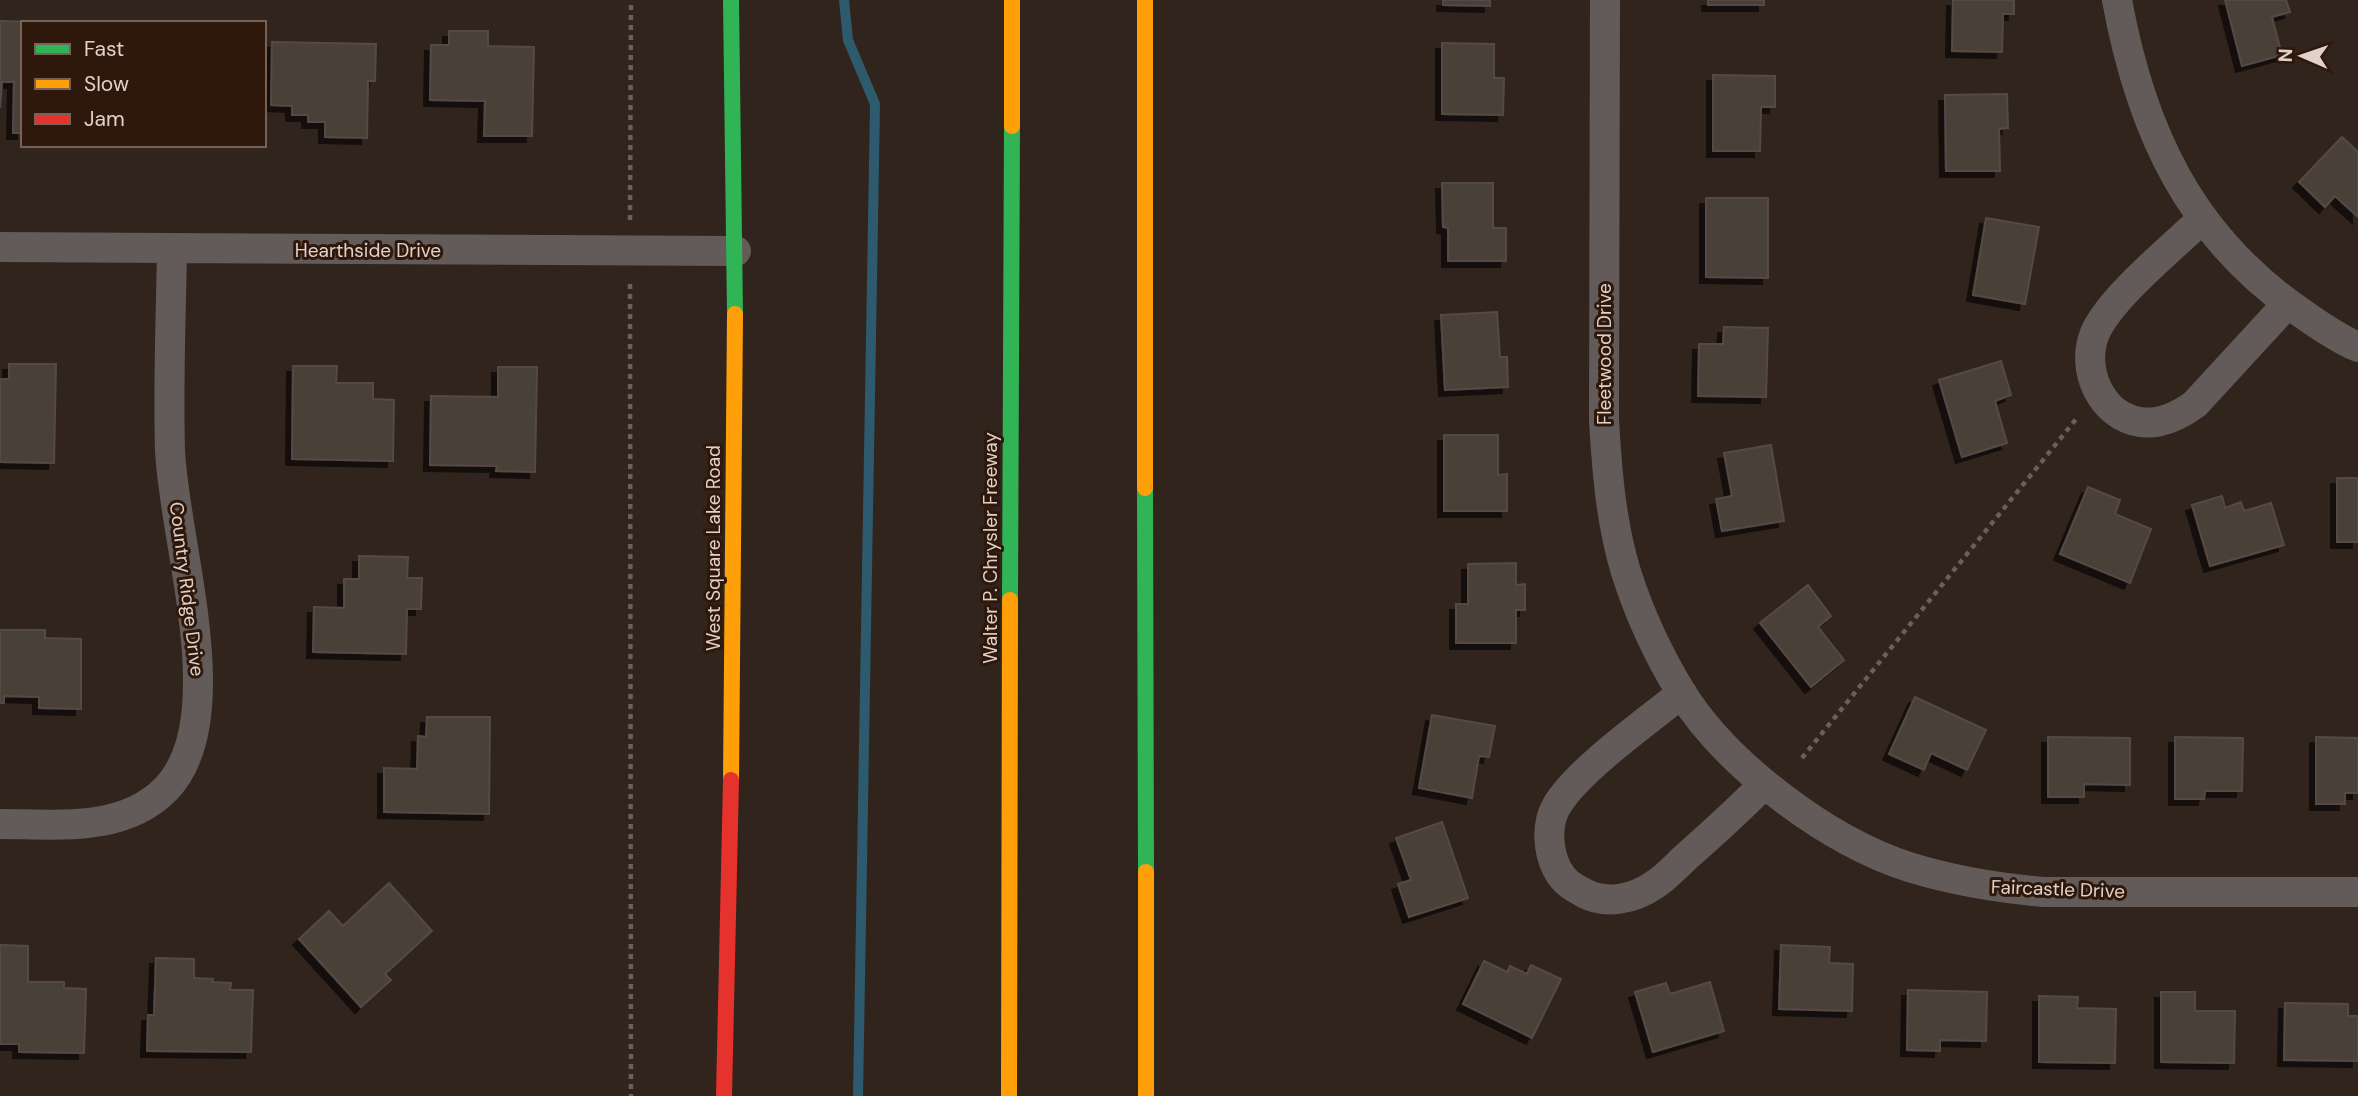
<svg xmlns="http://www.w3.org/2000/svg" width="2358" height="1096" font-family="'DM Sans',sans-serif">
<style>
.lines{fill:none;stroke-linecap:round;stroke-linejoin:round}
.stream{stroke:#2d5a6d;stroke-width:10}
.building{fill:#4a3f39;stroke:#554a44;stroke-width:2;filter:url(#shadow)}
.path{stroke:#67605d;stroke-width:4.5;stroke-dasharray:5 5;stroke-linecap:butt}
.street{stroke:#635b59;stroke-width:30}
.fast{stroke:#30b455;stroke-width:16}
.slow{stroke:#ff9f0a;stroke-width:16}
.jam{stroke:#e5322d;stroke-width:16}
.labels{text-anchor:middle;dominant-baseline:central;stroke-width:6;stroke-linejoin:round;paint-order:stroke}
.street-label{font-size:19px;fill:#e1d1c9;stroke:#2e180c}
</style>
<defs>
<filter id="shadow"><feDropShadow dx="-6" dy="6" stdDeviation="0" flood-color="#0009"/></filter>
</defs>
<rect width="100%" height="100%" fill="#31241d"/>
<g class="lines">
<path class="stream" d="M844 0 848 40 875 104 858 1096"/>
</g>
<path class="building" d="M1443 0H1490V6L1443 5Z
M1708 0H1764V5H1708Z
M1953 0H2014V14H2003L2002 52 1952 51Z
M2225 0H2286L2290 12 2272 17 2282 55 2242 66Z
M0 21 69 23H23V133H13L14 82H2L0 108Z
M449 31H488V46L534 47 532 136H484L485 101 430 100 431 45H449Z
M272 42 376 44 375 81H368L367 138 325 137V122H308V115H292V106L271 105Z
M1442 43 1494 44V78H1504L1503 115 1442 114Z
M1713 75 1775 76V107H1761L1760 151H1713Z
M2007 94 2008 128 1999 129 2000 171H1946L1945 95Z
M2342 137 2358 152V217L2335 196 2325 207 2299 182Z
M1442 183H1493V228H1506V261H1448V228L1443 227Z
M1706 198H1768V278L1706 277Z
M1986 218 2039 227 2025 304 1973 295Z
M1497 312 1500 357H1507L1508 387 1445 390 1441 315Z
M1724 327 1768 328 1766 397 1698 396 1699 344H1723Z
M2001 361 2011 395 1995 401 2007 443 1962 457 1939 380Z
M9 364H56L54 463 0 462V379H9Z
M293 366H337L336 383H373V399L394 400 393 461 292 459Z
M498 367H537L535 472 496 471 497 466 430 465 431 396 498 397Z
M1444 435H1498V475L1507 474V511H1444Z
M1771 445 1784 521 1722 531 1716 499 1732 496 1724 453Z
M2337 478H2358V542H2337Z
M2088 487 2120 500 2115 514 2151 529 2130 583 2060 554Z
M2222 496 2225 508 2241 502 2244 511 2271 503 2284 545 2210 566 2192 505Z
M359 556 408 557 407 578H422L421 609H407L406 654 313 652 314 607 344 608V579H359Z
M1516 563V585L1525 584V610H1516V643H1456V604H1468V564Z
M1808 585 1831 616 1818 627 1844 660 1811 687 1760 623Z
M0 630H45V638L81 639V709L39 708V697L4 696V703H0Z
M1915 697 1986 730 1967 770 1931 753 1924 770 1889 754Z
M1432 715 1495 726 1489 757 1479 756 1472 798 1419 788Z
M427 717H490L489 814 384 812V768L417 769 418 736 426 737Z
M2048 737 2130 738V785L2084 784V797H2048Z
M2175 737 2243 738 2242 791H2205L2204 799H2175Z
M2316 737 2358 738V793H2345V804H2316Z
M1442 822 1468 898 1409 917 1398 884 1411 880 1396 838Z
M389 883 432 931 385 974 391 980 361 1007 299 939 329 911 343 926Z
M0 945 28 946V982H64V988L86 989 84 1053 19 1052V1044H0Z
M1781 945 1830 947 1829 963 1853 964 1852 1011 1779 1009Z
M156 958 194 959V978L213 979 212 982 231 983 230 990H253L251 1052 147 1051 148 1015H154Z
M1484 961 1507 972 1510 966 1527 974 1531 965 1561 979 1532 1038 1463 1004Z
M1710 982 1724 1031 1653 1052 1635 992 1666 983 1670 994Z
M1908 990 1987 992 1986 1041 1940 1040V1051L1907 1050Z
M2161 992H2195V1011H2235L2234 1063 2161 1062Z
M2039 996 2078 997 2077 1008 2116 1009 2115 1063 2039 1062Z
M2285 1003 2348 1004V1016H2358V1061L2284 1060Z"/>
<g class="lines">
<path class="path" d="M630 220 631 0
M630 284 631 1096
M1802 758 2077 418"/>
<path class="street" d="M1605 0 1604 420C1607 471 1611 523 1626 572 1639 613 1659 656 1681 692 1726 765 1828 841 1909 867 1954 881 1998 888 2044 892H2358
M2117 0C2141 131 2190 237 2303 314 2320 326 2339 339 2358 347
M2202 219C2173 247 2110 298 2095 333 2080 369 2101 416 2140 422 2160 425 2180 415 2195 404L2288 303
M0 247 736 251
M1682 693C1648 721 1576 771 1556 807 1546 825 1548 851 1557 869 1564 882 1571 886 1584 893 1606 905 1634 899 1654 885 1666 878 1676 866 1686 857 1713 833 1739 810 1764 784
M0 824C56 824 123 833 166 789 234 719 173 540 170 449 168 383 171 315 172 248"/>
<path class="fast" d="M731 0 735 314
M1145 488 1146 872
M1010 600 1012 126"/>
<path class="slow" d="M1145 0V488
M1012 126V0
M731 780 735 314
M1146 872V1096
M1009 1096 1010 600"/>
<path class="jam" d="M724 1096 731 780"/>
</g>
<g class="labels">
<g class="street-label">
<text x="368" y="250">Hearthside Drive</text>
<text transform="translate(1604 354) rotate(-90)">Fleetwood Drive</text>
<text transform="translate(713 548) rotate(-90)">West Square Lake Road</text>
<text transform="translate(990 548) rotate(-90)">Walter P. Chrysler Freeway</text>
<text transform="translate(187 589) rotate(83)">Country Ridge Drive</text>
<text transform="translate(2058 889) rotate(2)">Faircastle Drive</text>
</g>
</g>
<rect x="21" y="21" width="245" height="126" fill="#2e180c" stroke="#766258" stroke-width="2"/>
<rect x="35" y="44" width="35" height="10" fill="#30b455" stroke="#766258" stroke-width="2"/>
<text x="84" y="56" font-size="21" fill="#e1d1c9">Fast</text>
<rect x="35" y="79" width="35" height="10" fill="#ff9f0a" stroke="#766258" stroke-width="2"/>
<text x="84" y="91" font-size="21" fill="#e1d1c9">Slow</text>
<rect x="35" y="114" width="35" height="10" fill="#e5322d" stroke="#766258" stroke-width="2"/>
<text x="84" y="126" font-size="21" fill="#e1d1c9">Jam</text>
<g transform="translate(2302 56) rotate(272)" stroke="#2e180c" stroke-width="5" paint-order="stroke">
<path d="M0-5L12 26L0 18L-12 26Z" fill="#e1d1c9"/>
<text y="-10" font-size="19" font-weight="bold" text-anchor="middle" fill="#e1d1c9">N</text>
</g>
</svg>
